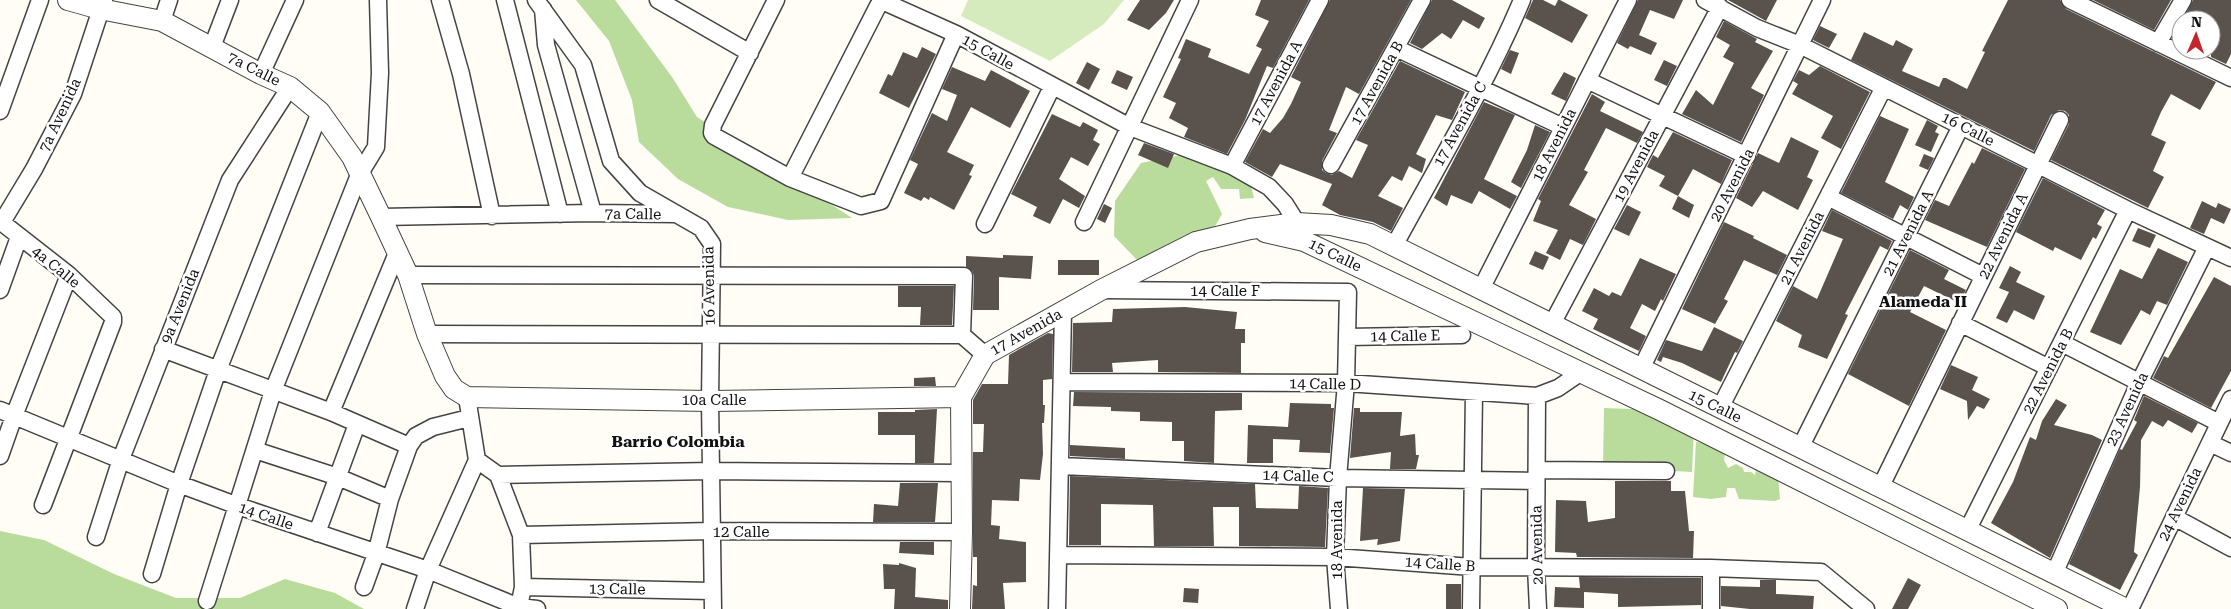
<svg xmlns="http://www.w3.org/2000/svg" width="2231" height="609" font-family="'Roboto Serif',serif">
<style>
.green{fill:#d5ebbd}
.forest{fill:#b9dc9c}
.building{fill:#5a524d}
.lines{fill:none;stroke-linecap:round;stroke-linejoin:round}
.minor-casing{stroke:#444;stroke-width:19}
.tertiary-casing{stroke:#444;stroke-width:22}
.minor{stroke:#fff;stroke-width:16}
.tertiary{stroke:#fff;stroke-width:20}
.labels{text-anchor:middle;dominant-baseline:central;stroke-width:5;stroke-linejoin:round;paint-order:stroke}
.street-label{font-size:15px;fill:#111;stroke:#fff}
.neighbourhood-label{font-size:16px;font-weight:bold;fill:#111;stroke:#fff}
</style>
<rect width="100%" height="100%" fill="#fffdf5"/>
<path class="green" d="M968 0H1124L1104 24 1050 61 961 16Z"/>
<path class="forest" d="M576 0H615L672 77 697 117 852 218 788 220 728 207 678 179 639 142 632 100 609 41Z
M1181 155 1249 179 1254 198 1240 199 1239 189H1221L1213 177 1206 181 1222 214 1214 228 1189 234 1137 260 1114 236 1115 201 1141 163Z
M1604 408 1660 410 1694 427 1692 472 1603 467Z
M1696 442 1704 443 1725 452 1724 460 1728 468 1736 464 1743 468 1744 472H1751L1755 475 1756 471 1749 465 1778 477 1780 499 1775 501 1739 499 1735 488H1727L1726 497 1711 499 1693 497Z
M0 531 44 540 114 574 176 598H240L285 579 335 593 364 609H0Z"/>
<path class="building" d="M1140 0H1174L1166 13 1149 30 1127 20Z
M1261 0H1309L1273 68 1267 66 1245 120 1227 154 1184 137 1188 128 1169 118 1176 103 1163 97 1181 59 1178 58 1186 39 1211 49 1208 57 1249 74 1262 49 1256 46 1269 21 1255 15Z
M1330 0H1411L1359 94 1346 87 1329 130 1337 133 1322 161V170L1326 173 1332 175 1339 171 1352 178 1368 145 1356 140 1400 61 1465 92 1452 120 1436 115 1416 154 1426 159 1422 173 1409 166 1402 181 1392 176 1378 196 1403 208 1391 231 1373 222 1340 215 1322 205 1332 184 1280 164 1272 177 1245 162 1263 129 1270 133 1283 118 1291 104 1301 82 1291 77Z
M1432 0H1452L1485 18 1479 29 1463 20 1451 39 1442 33 1422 49 1410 43Z
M1533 0H1543L1555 6 1558 0H1560L1588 15 1572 43 1525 18Z
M1638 0H1683L1674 19 1650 10 1639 35 1657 43 1651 55 1630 46 1628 49 1617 43Z
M1728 0H1777L1766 21Z
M2008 0H2060L2066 9 2216 82 2200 110 2171 94 2161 112 2151 135 2166 142 2153 171 2164 177 2148 208 2051 160 2069 124V115L2065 111 2059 110 2051 115 2034 151 1851 60 1864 32 1893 46 1896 40 1913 49 1902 71 1939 87 1943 78H1946L1967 89 1985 52 1982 51Z
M2093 0H2171L2154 30Z
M2193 0H2231V54L2226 64 2211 57V20H2183Z
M1724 21 1757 39 1755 42 1773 51 1751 88 1764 95 1741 142 1682 114 1696 90 1713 105 1734 63 1723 57 1730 45 1716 37Z
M2181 23V43L2172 38Z
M1820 26 1837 34 1829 48 1813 40Z
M922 47 936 54 909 108 879 93 888 74 892 76 903 52 917 58Z
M1510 50 1519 53 1511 74 1501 69Z
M1664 60 1677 66 1667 86 1654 80Z
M1087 62 1100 69 1089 90 1076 83Z
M1820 66 1870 92 1841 149 1821 138 1833 116 1792 94 1798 84 1793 81 1799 70 1809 75Z
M952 67 985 81 991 70 1030 91 1010 128 971 107 947 152 974 165 969 175 972 176 954 210 930 197 929 200 924 197 921 201 904 193 918 164 910 160 932 113 947 121 957 95 942 89Z
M1117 70 1133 77 1127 90 1111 83Z
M1564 72 1576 78 1566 101 1551 94Z
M1592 94 1605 102 1600 111 1643 132 1637 143 1606 128 1584 170 1588 172 1569 205 1596 219 1583 245 1570 239 1560 260 1546 253 1558 230 1533 221 1541 201 1538 199Z
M1484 102 1515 115 1484 179 1517 196 1510 209 1479 191 1472 204 1451 195 1447 206 1434 198Z
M1052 114 1080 127 1083 122 1098 130 1093 140 1100 144 1088 166 1071 157 1059 179 1085 196 1079 208 1063 199 1050 224 1033 216 1037 207 1011 194Z
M1880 116 1909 129 1885 182 1914 197 1908 210 1900 205 1893 219 1841 193Z
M1927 120 1938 126 1935 132 1939 134 1931 152 1915 145Z
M1535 125 1550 132 1521 188 1511 182 1527 150Z
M1673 132 1732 160 1721 184 1693 169 1678 196 1659 186 1665 176 1647 167 1653 155 1658 158Z
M1791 137 1819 151 1807 177 1813 180 1798 210 1763 191 1752 207 1736 198 1758 153 1779 163Z
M1144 143 1174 154 1168 168 1138 155Z
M1982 148 2025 169 1987 247 1925 220 1935 200 1949 206 1972 162 1974 164Z
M1924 154 1934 158 1928 170 1919 166Z
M2043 178 2105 210 2097 224 2102 227 2096 239 2093 237 2081 260 2055 247 2053 251 2016 232Z
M1678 196 1694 205 1689 218 1672 209Z
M2202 201 2216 208 2218 203 2231 209 2224 224 2211 218 2204 234 2190 228Z
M1104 204 1112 208 1105 223 1097 219Z
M1627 205 1641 212 1629 236 1614 229Z
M1832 210 1892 241 1888 250 1880 246 1845 314 1848 315 1827 359 1798 347 1802 335 1776 321 1793 286 1817 299 1843 239 1822 231Z
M1724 222 1754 236 1753 238 1787 255 1777 275 1744 260 1724 299 1728 301 1715 324 1682 309Z
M2138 228 2156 235 2150 248 2132 241Z
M2158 248 2188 262 2167 305 2157 301 2150 315 2141 310 2121 345 2090 332 2120 269 2142 279Z
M1910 250 1949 270 1944 279 1966 290 1959 303 1924 286 1910 312 1946 330 1909 406 1848 374Z
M1535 251 1549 257 1543 270 1529 264Z
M1003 255 1033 256 1031 279 999 277V310H973L974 276 972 271 966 267V256L1003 258Z
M1640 258 1676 274 1663 301 1661 299 1655 311 1642 304 1630 328 1646 336 1639 351 1593 329 1598 319 1582 311 1594 288 1609 296 1612 292 1621 296Z
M1058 260H1099V275H1058Z
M2010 266 2021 272 2016 282 2045 296 2034 320 2014 310 2007 323 1996 318 2009 292 1999 288Z
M2214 277 2231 286V371L2211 408 2153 378 2164 356 2168 358Z
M898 286H954L952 325H920L921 307H898Z
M1185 307 1237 312 1235 329H1245V343H1241V373L1158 372V360L1112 363 1113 372H1072L1073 323 1112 322 1113 309Z
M1714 327 1743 341 1737 353 1735 352 1721 382 1682 363 1663 357 1661 362 1657 360 1666 340 1702 351Z
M1048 333 1053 334 1052 379 1043 380V405H1045L1044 423H1042L1043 454 1040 480 1020 479 1019 501 992 500 991 525 1000 526 999 539 1026 542V582L1003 583 1005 609H972L973 585 977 586V557H973V452H983L984 424H973V400L982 384H1008L1009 355Z
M1951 365 1978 377 1972 390 1990 399 1984 409 1977 406 1968 420 1967 401 1940 389Z
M935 377 936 386H914V378Z
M1074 392 1242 393V410L1215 411 1214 463 1184 461V441H1172V422L1140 421V412L1111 411V407L1073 406Z
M2144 396 2198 423 2192 433 2168 420 2163 427 2152 421 2141 440 2140 487 2134 552 2138 555 2120 590 2069 564 2120 449 2122 450 2137 422 2134 420Z
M2056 399 2067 405 2054 425 2092 435 2102 440 2050 558 1991 523 2013 482 2030 437 2036 440 2042 421Z
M1290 403 1331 404V408H1334L1330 453 1299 452 1300 440 1273 439V463H1247L1248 425 1288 427Z
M1354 408H1360V412H1402L1400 436 1415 434 1416 455H1419L1416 469H1390L1391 452 1350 458Z
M937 409 934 463H915V435H878V412H915V410Z
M1070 445 1125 448V459L1070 456Z
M1070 476 1255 484 1256 508 1298 509 1299 486 1328 488 1325 547 1239 546V507H1213L1214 546H1154L1153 505 1101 504V545H1069Z
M1615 481H1671V491H1685L1689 531H1694L1693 558 1577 557 1576 553 1555 552 1556 500 1586 501 1588 522 1615 518Z
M900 483H938L935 522H873L874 504 898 506Z
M1363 488 1405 489 1400 541 1377 545 1378 539 1360 541Z
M900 542H934V555L899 553Z
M899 563 916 568 915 597 948 600V609H894L895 589H884L883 564 899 565Z
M1579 577 1701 578V605L1618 607V594L1584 592V608L1554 607 1555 587 1580 588Z
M1908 578 1921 585 1908 609H1892Z
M1760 580H1776V594L1814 596 1813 609H1750L1721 606V586L1760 587Z
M1446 584H1461V609H1446Z
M1184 588 1199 589 1198 603 1183 602Z"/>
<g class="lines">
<defs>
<path id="minor" d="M440 0 461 74 492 216
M505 0 560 214
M536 0 583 65 611 161 640 193 701 228 712 244 710 401 713 609
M658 0 750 53
M776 0 713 125 712 133 714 136 790 178 861 206 881 201 956 34
M880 0 956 34 1130 127 1232 166 1269 187 1285 204 1297 223 1301 234
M1705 0 1757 28 1800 45 2128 210 2231 258
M2070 0 2231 78
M543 9 546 45 593 213
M162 21 169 0
M2158 43 2183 0
M212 47 230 0
M1396 48 1563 127
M261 74 295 0
M1587 80 1747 156
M0 111 40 0
M1331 165 1422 0
M1232 166 1320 0
M790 178 881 0
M1828 197 1983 276
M381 217 593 213 675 214
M0 221 69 275 113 317V322L43 505
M2 222 34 169 73 94 104 0
M1084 222 1190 0
M985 224 1052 87
M1394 246C1438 165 1486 85 1522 0
M408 275 964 276 962 335 985 355
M1481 289 1628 0
M0 290 19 237
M1101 290 1348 292 1346 383 1338 478 1335 557 1339 609
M1960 323 2049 368
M1552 324 1720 7
M427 334 962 335
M1347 337 1462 335
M2062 343 2219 423
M163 349 331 412 409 446
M1641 369 1822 0
M1062 382 1346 383 1537 396 1558 388 1580 373
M1537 396 1536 567 1538 609
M467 397 477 460 498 475 521 535 523 587 519 607
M1720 408 1884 87
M0 410 179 484 238 506 428 570 519 607 537 609
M331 412 397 253
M2210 443 2231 453
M1800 448 1961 126
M255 450 338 477 390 499
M0 456 14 416 69 275
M1061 466 1338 478 1536 481
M1537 470 1666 471
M498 475 711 471 961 473
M1880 488 2060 120
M2174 517 2231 548
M1967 531 2128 210
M317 533 357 424
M521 535 712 531 962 532
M96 537 121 459 230 180 290 87
M1058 555 1335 557 1472 567 1711 568 1821 572 1866 609
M152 574 179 484 218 370 320 112
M2054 574 2139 383 2207 247
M364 587 376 554 390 499 409 446 416 436 433 427 469 418
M523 587 711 591
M207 601 273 391 359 175 376 147 380 73 378 0
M415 609 428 570 477 460
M1057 609 1063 311
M1471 609 1474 393
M1711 609V568
M2130 609 2231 399"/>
<path id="tertiary" d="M68 0 100 9 162 21 261 74 290 87 320 112 352 157 381 217 408 275 427 334 445 376 454 389 467 397 710 401 961 397
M1265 232 1304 241 1660 410 2057 609
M960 609 962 532 961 397 985 355 1101 290 1196 242 1250 229 1297 223 1331 225 1370 234 2126 609"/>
</defs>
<use href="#minor" class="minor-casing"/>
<use href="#tertiary" class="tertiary-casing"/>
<use href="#minor" class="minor"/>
<use href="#tertiary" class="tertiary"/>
</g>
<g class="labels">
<g class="street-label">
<text transform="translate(988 52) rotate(29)">15 Calle</text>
<text transform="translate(254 69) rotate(27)">7a Calle</text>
<text transform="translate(1276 83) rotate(-62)">17 Avenida A</text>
<text transform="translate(1377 83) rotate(-61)">17 Avenida B</text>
<text transform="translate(60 115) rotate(-65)">7a Avenida</text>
<text transform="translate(1460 124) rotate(-61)">17 Avenida C</text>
<text transform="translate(1968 129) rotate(27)">16 Calle</text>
<text transform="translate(1554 145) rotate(-63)">18 Avenida</text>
<text transform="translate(1636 166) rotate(-62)">19 Avenida</text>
<text transform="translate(1732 185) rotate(-63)">20 Avenida</text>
<text transform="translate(633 214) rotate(1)">7a Calle</text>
<text transform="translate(1908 233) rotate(-63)">21 Avenida A</text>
<text transform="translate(2003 236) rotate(-64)">22 Avenida A</text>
<text transform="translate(1802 248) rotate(-63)">21 Avenida</text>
<text transform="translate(1335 255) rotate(26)">15 Calle</text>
<text transform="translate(56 267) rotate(39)">4a Calle</text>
<text transform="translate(709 286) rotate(-91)">16 Avenida</text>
<text x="1225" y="291">14 Calle F</text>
<text transform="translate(180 306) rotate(-68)">9a Avenida</text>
<text transform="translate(1026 332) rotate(-29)">17 Avenida</text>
<text transform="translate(1405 336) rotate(-1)">14 Calle E</text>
<text transform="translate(2048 371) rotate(-63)">22 Avenida B</text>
<text transform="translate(1325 384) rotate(1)">14 Calle D</text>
<text x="714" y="400">10a Calle</text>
<text transform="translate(1715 406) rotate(26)">15 Calle</text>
<text transform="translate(2127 409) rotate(-65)">23 Avenida</text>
<text transform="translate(1298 476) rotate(2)">14 Calle C</text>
<text transform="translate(2180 504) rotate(-64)">24 Avenida</text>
<text transform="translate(266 516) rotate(19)">14 Calle</text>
<text x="741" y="532">12 Calle</text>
<text transform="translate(1337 540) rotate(-90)">18 Avenida</text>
<text transform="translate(1537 545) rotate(-91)">20 Avenida</text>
<text transform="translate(1440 564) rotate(4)">14 Calle B</text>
<text transform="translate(617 589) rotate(1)">13 Calle</text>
</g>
<g class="neighbourhood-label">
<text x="1923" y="301">Alameda II</text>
<text x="678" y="441">Barrio Colombia</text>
</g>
</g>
<g transform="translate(2196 35) rotate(2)"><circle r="24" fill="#ffffff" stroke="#a0a0a0"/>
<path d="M0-4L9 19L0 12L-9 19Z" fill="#c4262e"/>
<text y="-8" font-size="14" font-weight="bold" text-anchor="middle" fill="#111111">N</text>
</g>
</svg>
